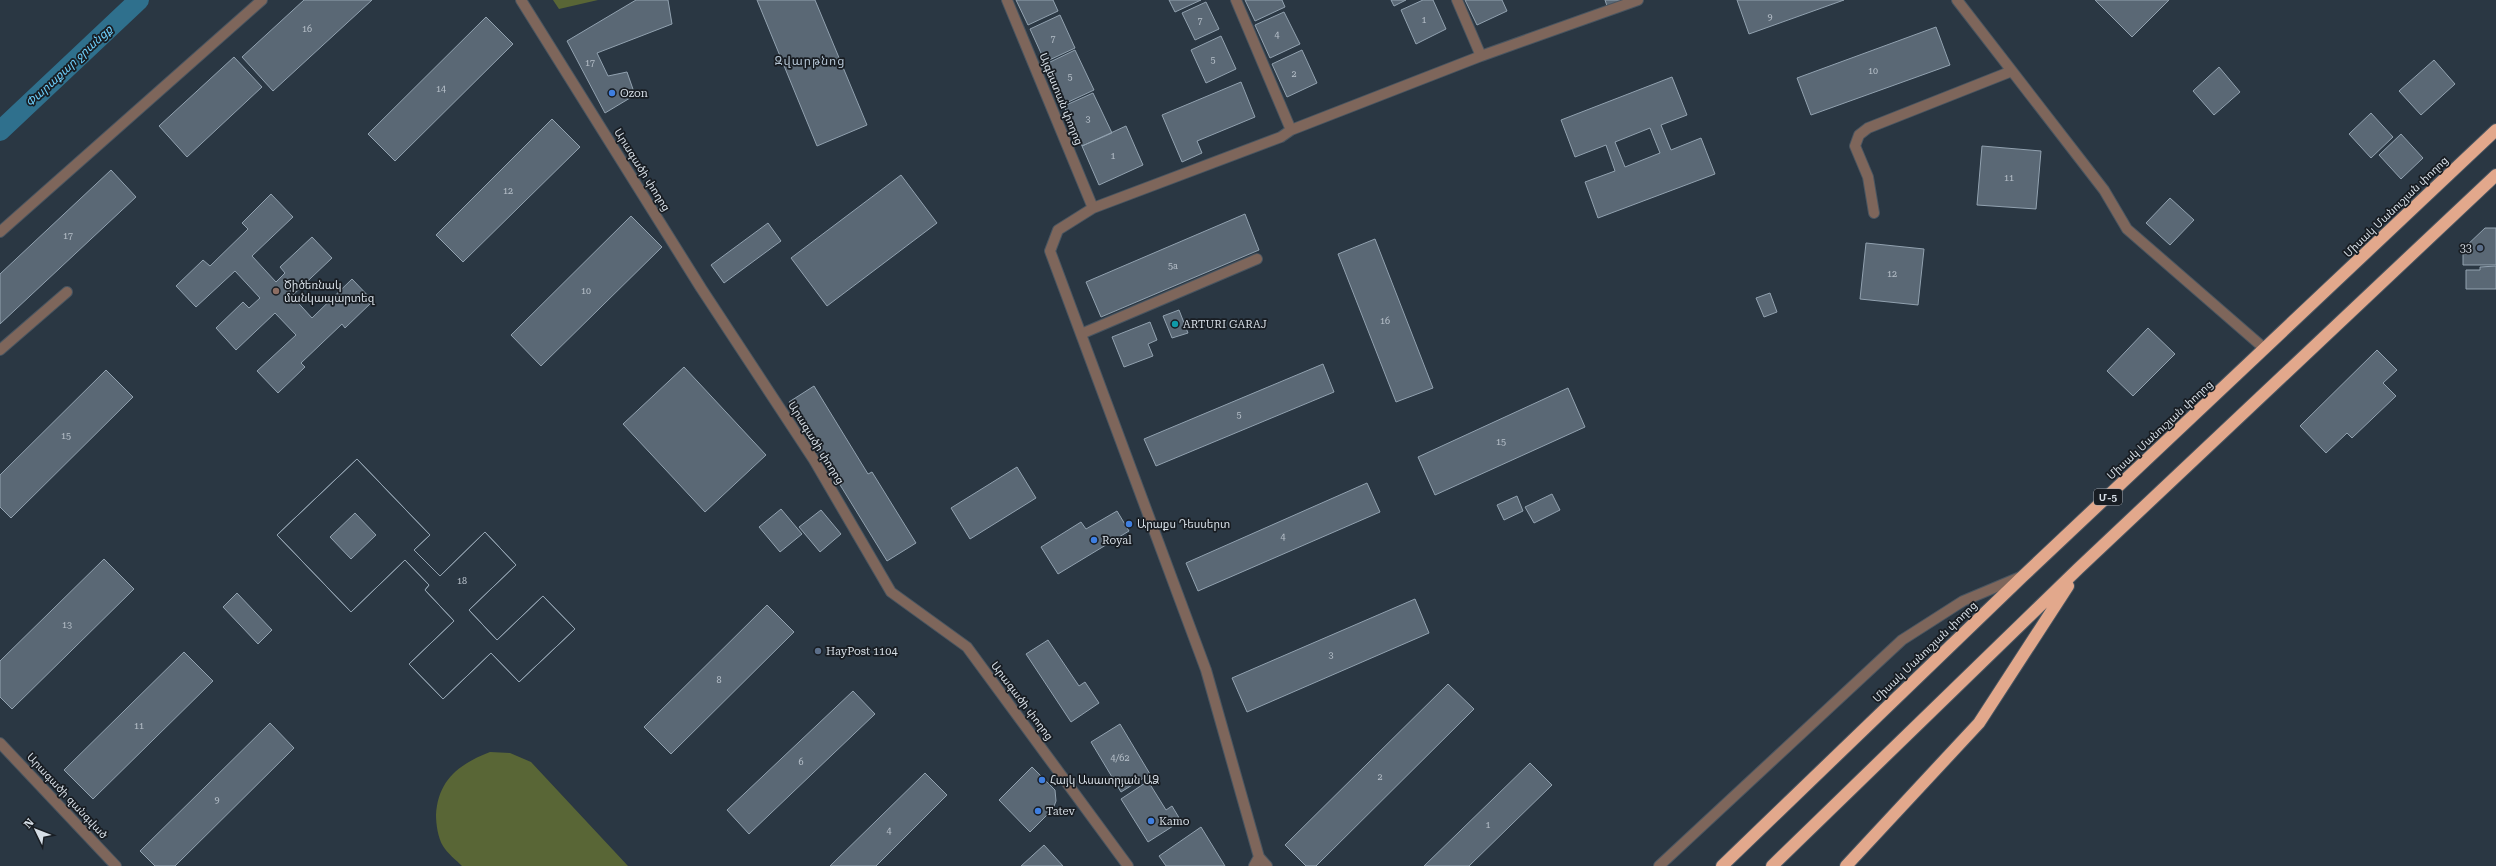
<svg xmlns="http://www.w3.org/2000/svg" width="2496" height="866" font-family="'Roboto Serif','Noto Sans Armenian',serif">
<style>
.green{fill:#596636}
.lines{fill:none;stroke-linecap:round;stroke-linejoin:round}
.canal{stroke:#2f708d;stroke-width:20}
.building{fill:#5a6875;stroke:#92a2b0;fill-rule:evenodd}
.minor-casing{stroke:#495560;stroke-width:12}
.highway-casing{stroke:#495560;stroke-width:14}
.minor{stroke:#7e665b;stroke-width:10}
.highway{stroke:#e2a88c;stroke-width:12}
.shop-dot{fill:#3f7fe0;stroke:#181d23;stroke-width:1.5}
.service-dot{fill:#5c6f8a;stroke:#181d23;stroke-width:1.5}
.education-dot{fill:#8d6e63;stroke:#181d23;stroke-width:1.5}
.culture-dot{fill:#0f9aa8;stroke:#181d23;stroke-width:1.5}
.labels{text-anchor:middle;dominant-baseline:central;stroke-width:3.5;stroke-linejoin:round;paint-order:stroke}
.number-label{font-size:9px;fill:#b7c0ca}
.shield{fill:#181d23;stroke:#9da4ac;stroke-width:1}
.shield-label{font-size:10px;font-weight:bold;fill:#d6dee6}
.poi-label{font-size:11px;fill:#d6dee6;stroke:#181d23;text-anchor:start}
.street-label{font-size:11px;fill:#d6dee6;stroke:#181d23}
.neighbourhood-label{font-size:12px;letter-spacing:1px;fill:#b2c2d1;stroke:#181d23}
.water-label{font-size:12px;font-style:italic;fill:#6ecefa;stroke:#181d23}
</style>
<rect width="100%" height="100%" fill="#2a3743"/>
<path class="green" d="M553 0H598L559 9Z
M490 752 510 753 531 762 628 866H462C456 860 447 853 443 846 438 838 436 824 436 815 438 780 459 764 490 752Z"/>
<g class="lines">
<path class="canal" d="M0 131 139 0"/>
</g>
<path class="building" d="M304 0H372L273 91 242 57Z
M636 0H668L672 24 597 53 608 76 627 72 635 95 605 113 567 41Z
M757 0H815L867 125 817 146Z
M1016 0H1053L1058 11 1028 25Z
M1169 0H1201L1175 12Z
M1245 0H1282L1285 7 1255 21Z
M1391 0H1406L1394 6Z
M1423 0H1433L1446 29 1416 44 1401 10Z
M1465 0H1502L1507 11 1477 25Z
M1605 0H1623L1607 6Z
M1737 0H1844L1749 34Z
M2095 0H2169L2132 37Z
M1206 2 1219 29 1195 40 1182 13Z
M1284 12 1300 44 1270 58 1255 25Z
M1060 15 1075 48 1045 62 1030 29Z
M486 17 513 44 395 161 368 134Z
M1936 27 1950 65 1811 115 1797 78Z
M1221 36 1236 69 1206 83 1191 50Z
M1075 50 1094 90 1064 104 1046 64Z
M1302 50 1317 83 1287 97 1272 64Z
M234 57 262 87 187 157 159 126Z
M2434 60 2455 84 2421 115 2399 91Z
M2219 67 2240 92 2214 115 2193 91Z
M1672 77 1687 115 1661 125 1671 150 1701 138 1715 174 1598 218 1585 182 1615 171 1606 145 1575 157 1561 120ZM1650 128 1660 153 1625 167 1615 142Z
M1241 82 1255 117 1197 141 1202 153 1182 162 1162 115Z
M1093 93 1112 133 1082 146 1064 106Z
M2371 113 2393 137 2371 158 2349 134Z
M552 119 580 147 463 262 436 235Z
M1126 126 1143 165 1099 185 1082 146Z
M2401 134 2423 158 2401 179 2379 155Z
M1982 146 2041 151 2036 209 1977 205Z
M111 170 136 197 0 324V274Z
M901 175 937 223 827 306 791 258Z
M271 194 293 217 252 256 276 282 285 273 280 267 312 237 332 258 292 296 312 318 352 279 373 301 345 328 342 324 301 363 305 367 278 393 257 371 296 335 275 313 236 350 216 328 243 302 249 308 260 298 235 271 196 307 176 286 203 260 210 266 248 229 242 223Z
M2170 198 2194 220 2170 245 2146 223Z
M1245 214 1259 250 1101 317 1086 282Z
M631 216 662 247 541 366 511 335Z
M768 223 781 241 724 283 711 265Z
M2485 228H2496V265H2463V249Z
M1375 239 1433 388 1396 402 1338 254Z
M1866 243 1924 249 1918 305 1860 299Z
M2496 266V289H2466V270H2480V267Z
M1770 293 1777 312 1764 317 1756 298Z
M1179 310 1188 333 1172 338 1163 316Z
M1150 322 1157 340 1148 344 1153 356 1124 367 1112 337Z
M2148 328 2175 354 2133 396 2107 371Z
M2377 350 2397 370 2383 383 2396 396 2352 438 2347 433 2326 453 2300 426Z
M1323 364 1334 392 1156 466 1144 439Z
M684 367 766 455 705 512 623 424Z
M106 370 133 397 11 518 0 507V475Z
M814 386 868 474 872 472 916 543 887 561 789 402Z
M1568 388 1585 427 1435 495 1418 457Z
M357 459 430 535 414 550 440 576 485 532 516 565 469 610 497 640 543 596 575 629 519 682 491 653 443 699 409 664 454 621 425 590 429 585 405 560 351 612 277 535ZM355 513 376 535 351 559 330 537Z
M357 459 430 535 414 550 440 576 485 532 516 565 469 610 497 640 543 596 575 629 519 682 491 653 443 699 409 664 454 621 425 590 429 585 405 560 351 612 277 535Z
M1017 467 1036 498 970 539 951 508Z
M1367 483 1380 512 1198 591 1186 563Z
M1552 494 1560 510 1534 523 1525 507Z
M1517 496 1523 511 1504 520 1497 505Z
M781 509 802 534 780 552 759 527Z
M821 510 841 534 820 552 799 527Z
M1117 511 1129 531 1058 574 1041 547 1081 522 1086 529Z
M104 559 134 589 12 709 0 697V661Z
M237 593 272 630 258 644 223 607Z
M1415 599 1429 633 1247 712 1232 678Z
M767 605 794 632 671 754 644 727Z
M1048 640 1079 686 1085 682 1099 703 1071 722 1026 654Z
M184 652 213 681 93 799 64 770Z
M1448 684 1474 709 1316 866H1306L1285 845Z
M853 691 875 714 749 834 727 810Z
M270 723 294 748 175 866H155L140 851Z
M1120 724 1150 774 1121 792 1091 742Z
M1530 763 1552 785 1469 866H1424Z
M1032 767 1055 790 1056 801 1053 809 1030 832 999 800Z
M925 773 947 795 876 866H830Z
M1148 781 1166 810 1172 806 1181 821 1148 842 1121 799Z
M1201 827 1225 866H1166L1159 856Z
M1044 845 1063 866H1021Z"/>
<g class="lines">
<defs>
<path id="minor" d="M521 0 701 288 814 460 891 592 967 647 1128 866
M1007 0 1093 208
M1236 0 1291 130
M1457 0 1481 56
M1957 0 2104 190 2127 229 2265 349
M1874 213 1868 177 1855 146 1859 135 1868 128 2012 71
M0 232 262 0
M1081 334 1257 259
M0 350 67 292
M0 743 116 866
M1259 857 1267 866
M1254 866 1259 857 1206 670 1050 251 1058 230 1093 208 1281 137 1291 130 1481 56 1638 0
M1659 866 1902 640 1963 601 2020 577"/>
<path id="highway" d="M1722 866 2022 577 2496 130
M1772 866 2079 568 2496 175
M1846 866 1979 723 2068 586"/>
</defs>
<use href="#minor" class="minor-casing"/>
<use href="#highway" class="highway-casing"/>
<use href="#minor" class="minor"/>
<use href="#highway" class="highway"/>
</g>
<g class="shop-dot">
<circle cx="612" cy="93" r="4"/>
<circle cx="1129" cy="524" r="4"/>
<circle cx="1094" cy="540" r="4"/>
<circle cx="1042" cy="780" r="4"/>
<circle cx="1038" cy="811" r="4"/>
<circle cx="1151" cy="821" r="4"/>
</g>
<g class="service-dot">
<circle cx="2480" cy="248" r="4"/>
<circle cx="818" cy="651" r="4"/>
</g>
<circle class="education-dot" cx="276" cy="291" r="4"/>
<circle class="culture-dot" cx="1175" cy="324" r="4"/>
<g class="labels">
<g class="number-label">
<text x="1770" y="17">9</text>
<text x="1424" y="20">1</text>
<text x="1200" y="21">7</text>
<text x="307" y="29">16</text>
<text x="1277" y="35">4</text>
<text x="1053" y="39">7</text>
<text x="1213" y="60">5</text>
<text x="590" y="63">17</text>
<text x="1873" y="71">10</text>
<text x="1294" y="74">2</text>
<text x="1070" y="77">5</text>
<text x="441" y="89">14</text>
<text x="1088" y="119">3</text>
<text x="1113" y="156">1</text>
<text x="2009" y="178">11</text>
<text x="508" y="191">12</text>
<text x="68" y="236">17</text>
<text x="1173" y="266">5a</text>
<text x="1892" y="274">12</text>
<text x="586" y="291">10</text>
<text x="1385" y="321">16</text>
<text x="1239" y="415">5</text>
<text x="66" y="436">15</text>
<text x="1501" y="442">15</text>
<text x="1283" y="537">4</text>
<text x="462" y="581">18</text>
<text x="67" y="625">13</text>
<text x="1331" y="655">3</text>
<text x="719" y="680">8</text>
<text x="139" y="726">11</text>
<text x="1120" y="758">4/62</text>
<text x="801" y="762">6</text>
<text x="1380" y="777">2</text>
<text x="217" y="800">9</text>
<text x="1488" y="825">1</text>
<text x="889" y="831">4</text>
</g>
<rect class="shield" x="2094" y="489" width="28" height="16" rx="3"/>
<g class="shield-label">
<text x="2108" y="497">Մ-5</text>
</g>
<g class="poi-label">
<text x="620" y="93">Ozon</text>
<text x="2472" y="248" text-anchor="end">33</text>
<text x="284" y="285">Ծիծեռնակ<tspan x="284" dy="13">մանկապարտեզ</tspan></text>
<text x="1183" y="324">ARTURI GARAJ</text>
<text x="1137" y="524">Արաքս Դեսսերտ</text>
<text x="1102" y="540">Royal</text>
<text x="826" y="651">HayPost 1104</text>
<text x="1050" y="780">Հայկ Ասատրյան ԱՁ</text>
<text x="1046" y="811">Tatev</text>
<text x="1159" y="821">Kamo</text>
</g>
<g class="street-label">
<text transform="translate(1061 99) rotate(68)">Այգեստան փողոց</text>
<text transform="translate(642 170) rotate(58)">Արագածի փողոց</text>
<text transform="translate(2396 207) rotate(-44)">Միսակ Մանուշյան փողոց</text>
<text transform="translate(2160 430) rotate(-43)">Միսակ Մանուշյան փողոց</text>
<text transform="translate(816 443) rotate(58)">Արագածի փողոց</text>
<text transform="translate(1925 652) rotate(-44)">Միսակ Մանուշյան փողոց</text>
<text transform="translate(1022 701) rotate(53)">Արագածի փողոց</text>
<text transform="translate(67 796) rotate(47)">Արագածի զանգված</text>
</g>
<g class="neighbourhood-label">
<text x="810" y="61">Զվարթնոց</text>
</g>
<g class="water-label">
<text transform="translate(69 66) rotate(-43)">Փարաքար ջրանցք</text>
</g>
</g>
<g transform="translate(36 830) rotate(313)" stroke="#181d23" stroke-width="3" paint-order="stroke">
<path d="M0-3L7 15L0 10L-7 15Z" fill="#d6dee6"/>
<text y="-6" font-size="11" font-weight="bold" text-anchor="middle" fill="#d6dee6">N</text>
</g>
</svg>
